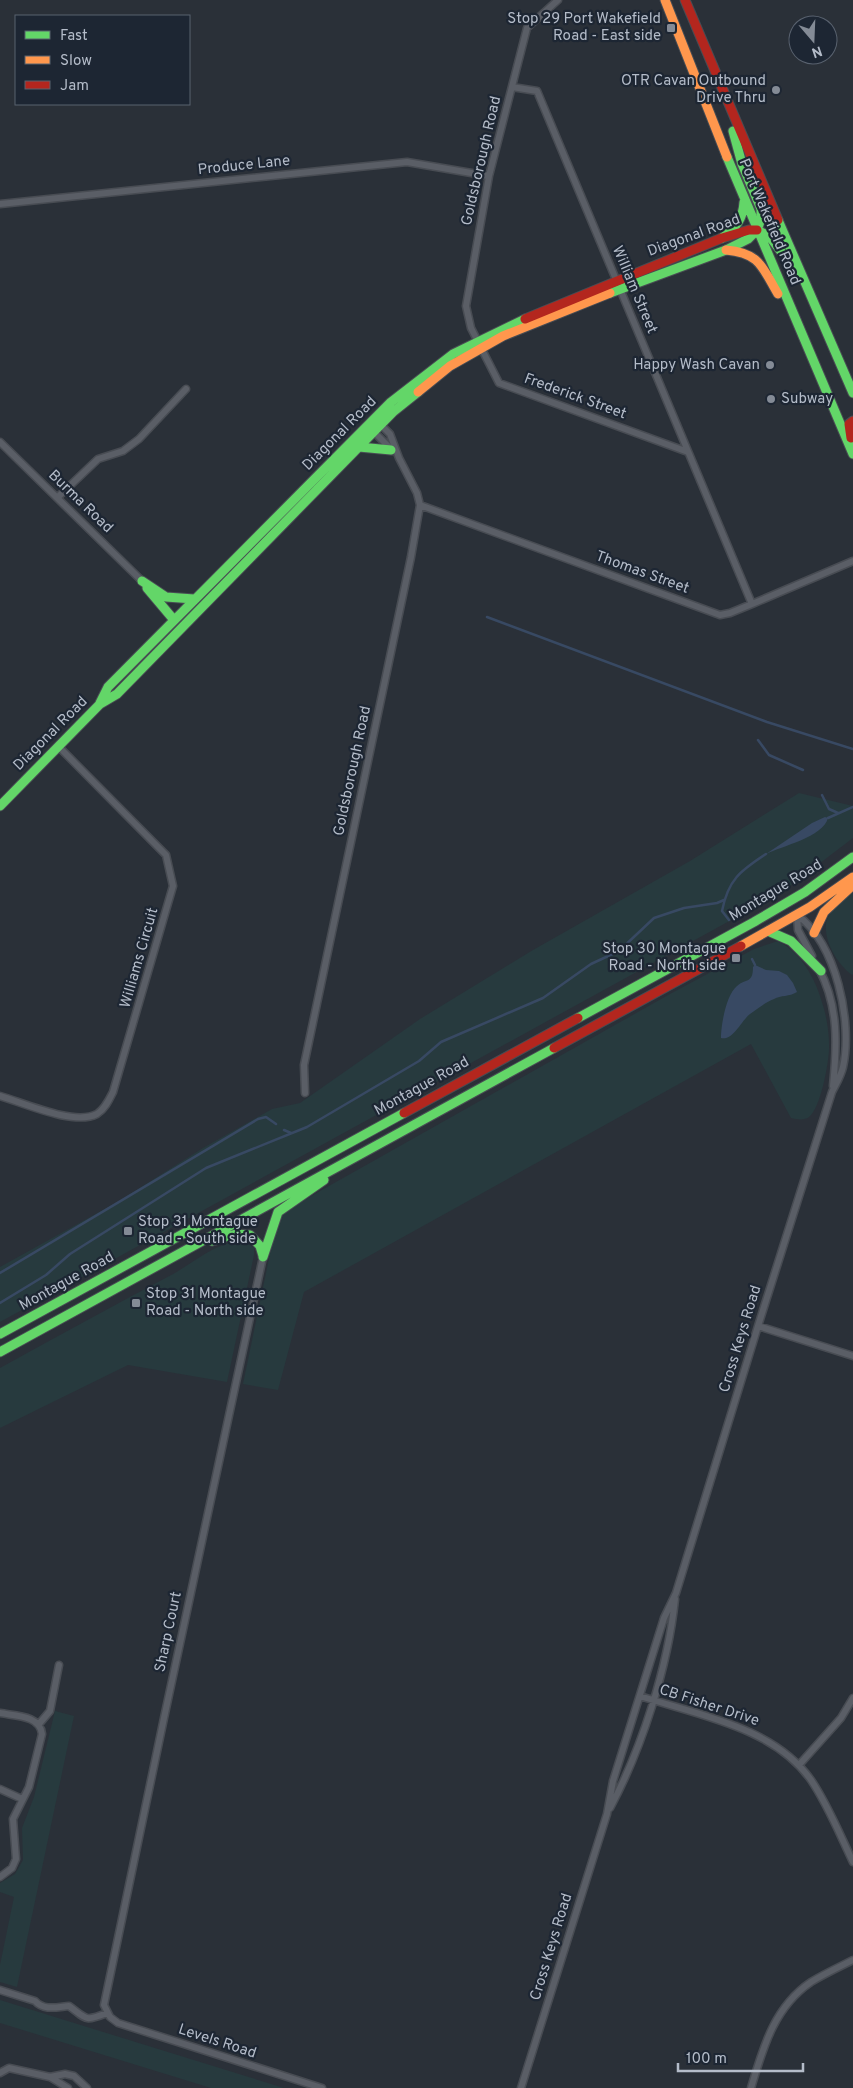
<svg xmlns="http://www.w3.org/2000/svg" width="853" height="2088" font-family="Overpass,sans-serif">
<style>
.green{fill:#273a3e}
.water{fill:#384963}
.lines{fill:none;stroke-linecap:round;stroke-linejoin:round}
.stream{stroke:#384963;stroke-width:2.5}
.street-casing{stroke:#484c53;stroke-width:9}
.fast-casing{stroke:#484c53;stroke-width:11}
.slow-casing{stroke:#484c53;stroke-width:11}
.jam-casing{stroke:#484c53;stroke-width:11}
.street{stroke:#5a5e66;stroke-width:6}
.fast{stroke:#63d668;stroke-width:9}
.slow{stroke:#ff974d;stroke-width:9}
.jam{stroke:#b3261e;stroke-width:9}
.poi-dot{fill:#848b96;stroke:#1d2633;stroke-width:2}
.labels{text-anchor:middle;dominant-baseline:central;stroke-width:4.5;stroke-linejoin:round;paint-order:stroke}
.poi-label{font-size:15px;fill:#b4bcc9;stroke:#1d2633;text-anchor:end}
.street-label{font-size:15px;fill:#b4bcc9;stroke:#1d2633}
</style>
<rect width="100%" height="100%" fill="#2a3038"/>
<path class="green" d="M799 793 853 806V838L782 892 0 1322V1267L119 1201 203 1148 272 1109 300 1103 420 1019 533 950 690 861Z
M853 892V974L852 975C838 965 824 942 826 924 827 913 844 898 853 892Z
M778 941C804 955 817 982 824 1009 827 1020 829 1033 829 1044 830 1058 821 1108 809 1117 804 1121 796 1119 791 1118L751 1044 304 1292 278 1390 243 1384 277 1220 281 1213 670 994 754 949Z
M243 1240 254 1248V1255L227 1382 128 1365 0 1428V1368C58 1336 116 1304 175 1273 197 1260 216 1243 243 1240Z
M55 1711 74 1716 17 1987 0 1982V1965L14 1897 0 1892V1883L15 1874 23 1860 22 1828 34 1797Z
M0 2000 284 2088H211L0 2023Z"/>
<path class="water" d="M825 817 828 818C823 837 782 846 766 854L812 823Z
M755 965 766 970 779 971 787 975 793 983 797 992C789 997 781 995 774 999 766 1002 757 1009 750 1014 741 1021 733 1041 721 1038 721 1025 726 995 737 986 746 978 753 984 753 967Z"/>
<g class="lines">
<path class="stream" d="M487 617 767 722 853 749
M758 740 769 755 803 770
M822 795 829 809 838 813
M828 818 853 807
M729 920 722 911C728 880 740 871 766 854
M752 959 755 965
M284 1130 291 1133
M0 1273 258 1119 266 1117 276 1124
M0 1303 46 1275 70 1254 206 1168 307 1127 419 1061 441 1042 543 998 591 964 619 951 654 918 684 908 717 903 724 900"/>
<defs>
<path id="street" d="M558 0 527 28 489 176 466 306 471 328 499 383 688 452
M512 87 537 91 752 604
M0 204 407 162 489 176
M372 430 393 451
M0 442 142 581
M57 498 98 459 123 451 139 439 186 389
M420 505 720 615 730 613 752 604 853 561
M797 915 798 930 812 956
M819 969C839 1006 837 1046 833 1086
M305 1093 304 1065 411 557 420 505 417 493 399 458 390 434 379 423
M0 1096C24 1103 74 1126 97 1114 105 1109 109 1100 113 1092L173 886 166 855 58 746
M263 1257 164 1718 104 2005 110 2017 118 2023 322 2088
M758 1326 853 1356
M640 1696C698 1715 774 1727 811 1780 828 1805 840 1835 853 1862
M0 1713C15 1716 40 1715 42 1734L29 1787 13 1819 16 1859 12 1868 0 1877
M39 1724 50 1711 59 1665
M799 1765 841 1718 853 1698
M0 1789 22 1799
M610 1808C642 1748 668 1667 675 1599
M0 1990 35 2001C44 2011 57 2007 69 2006 87 2019 84 2022 107 2013
M0 2073 9 2068 50 2077 65 2074 74 2076 87 2088
M50 2077 68 2088
M521 2088 607 1814 613 1781 664 1618 676 1593 758 1326 832 1092C836 1084 841 1076 843 1067 853 1022 836 942 797 915
M751 2088C763 2048 774 2007 811 1982 824 1974 839 1967 853 1960"/>
<path id="fast" d="M733 131 742 164 761 209V219L757 230
M727 157 853 454
M778 220 853 393
M757 230 769 236 790 263
M722 238C736 228 743 219 744 202
M610 293 726 250 748 239 757 230
M359 447 391 450
M142 581 166 597 194 599
M147 588 174 620
M100 703 108 687 391 402 453 354 525 319
M0 806 100 704 117 694 393 412 418 392
M768 931 791 941 821 971
M578 1018 754 922 805 892 853 857
M212 1241 236 1234 250 1235 260 1246 263 1256
M263 1257 278 1212 324 1180
M0 1334 404 1113
M0 1352 554 1048"/>
<path id="slow" d="M665 0 727 157
M726 250C760 253 762 267 778 294
M418 392 450 366 503 336 610 293
M814 933 824 912 853 885
M741 946 810 907 853 877"/>
<path id="jam" d="M685 0 778 220
M525 319 722 238 749 230H757
M851 438 849 424 853 421
M554 1048 741 946
M404 1113 578 1018"/>
</defs>
<use href="#street" class="street-casing"/>
<use href="#fast" class="fast-casing"/>
<use href="#slow" class="slow-casing"/>
<use href="#jam" class="jam-casing"/>
<use href="#street" class="street"/>
<use href="#fast" class="fast"/>
<use href="#slow" class="slow"/>
<use href="#jam" class="jam"/>
</g>
<g class="poi-dot">
<rect x="666" y="23" width="10" height="10" rx="2.5"/>
<circle cx="776" cy="90" r="5"/>
<circle cx="770" cy="365" r="5"/>
<circle cx="771" cy="399" r="5"/>
<rect x="731" y="953" width="10" height="10" rx="2.5"/>
<rect x="123" y="1226" width="10" height="10" rx="2.5"/>
<rect x="131" y="1298" width="10" height="10" rx="2.5"/>
</g>
<g class="labels">
<g class="poi-label">
<text x="661" y="19">Stop 29 Port Wakefield<tspan x="661" dy="17">Road - East side</tspan></text>
<text x="766" y="81">OTR Cavan Outbound<tspan x="766" dy="17">Drive Thru</tspan></text>
<text x="760" y="365">Happy Wash Cavan</text>
<text x="781" y="399" text-anchor="start">Subway</text>
<text x="726" y="949">Stop 30 Montague<tspan x="726" dy="17">Road - North side</tspan></text>
<text x="138" y="1222" text-anchor="start">Stop 31 Montague<tspan x="138" dy="17">Road - South side</tspan></text>
<text x="146" y="1294" text-anchor="start">Stop 31 Montague<tspan x="146" dy="17">Road - North side</tspan></text>
</g>
<g class="street-label">
<text transform="translate(482 161) rotate(-77)">Goldsborough Road</text>
<text transform="translate(244 166) rotate(-6)">Produce Lane</text>
<text transform="translate(769 222) rotate(67)">Port Wakefield Road</text>
<text transform="translate(694 236) rotate(-20)">Diagonal Road</text>
<text transform="translate(634 290) rotate(67)">William Street</text>
<text transform="translate(575 397) rotate(20)">Frederick Street</text>
<text transform="translate(340 434) rotate(-45)">Diagonal Road</text>
<text transform="translate(80 502) rotate(44)">Burma Road</text>
<text transform="translate(642 573) rotate(20)">Thomas Street</text>
<text transform="translate(51 734) rotate(-45)">Diagonal Road</text>
<text transform="translate(353 771) rotate(-78)">Goldsborough Road</text>
<text transform="translate(776 891) rotate(-31)">Montague Road</text>
<text transform="translate(140 958) rotate(-74)">Williams Circuit</text>
<text transform="translate(422 1087) rotate(-29)">Montague Road</text>
<text transform="translate(67 1282) rotate(-29)">Montague Road</text>
<text transform="translate(741 1339) rotate(-73)">Cross Keys Road</text>
<text transform="translate(169 1632) rotate(-78)">Sharp Court</text>
<text transform="translate(709 1706) rotate(18)">CB Fisher Drive</text>
<text transform="translate(552 1947) rotate(-73)">Cross Keys Road</text>
<text transform="translate(217 2042) rotate(18)">Levels Road</text>
</g>
</g>
<rect x="15" y="15" width="175" height="90" fill="#1d2633" stroke="#59626f"/>
<rect x="25" y="31" width="25" height="8" fill="#63d668" stroke="#59626f"/>
<text x="60" y="40" font-size="15" fill="#b4bcc9">Fast</text>
<rect x="25" y="56" width="25" height="8" fill="#ff974d" stroke="#59626f"/>
<text x="60" y="65" font-size="15" fill="#b4bcc9">Slow</text>
<rect x="25" y="81" width="25" height="8" fill="#b3261e" stroke="#59626f"/>
<text x="60" y="90" font-size="15" fill="#b4bcc9">Jam</text>
<g transform="translate(813 40) rotate(161)"><circle r="24" fill="#1d2633" stroke="#59626f"/>
<path d="M0-4L9 19L0 12L-9 19Z" fill="#848b96"/>
<text y="-8" font-size="14" font-weight="bold" text-anchor="middle" fill="#b4bcc9">N</text>
</g>
<path d="M678 2063v8h125v-8" fill="none" stroke="#b4bcc9" stroke-width="2.5"/>
<text x="686" y="2063" font-size="15" fill="#b4bcc9" stroke="#1d2633" stroke-width="4" paint-order="stroke">100 m</text>
</svg>
